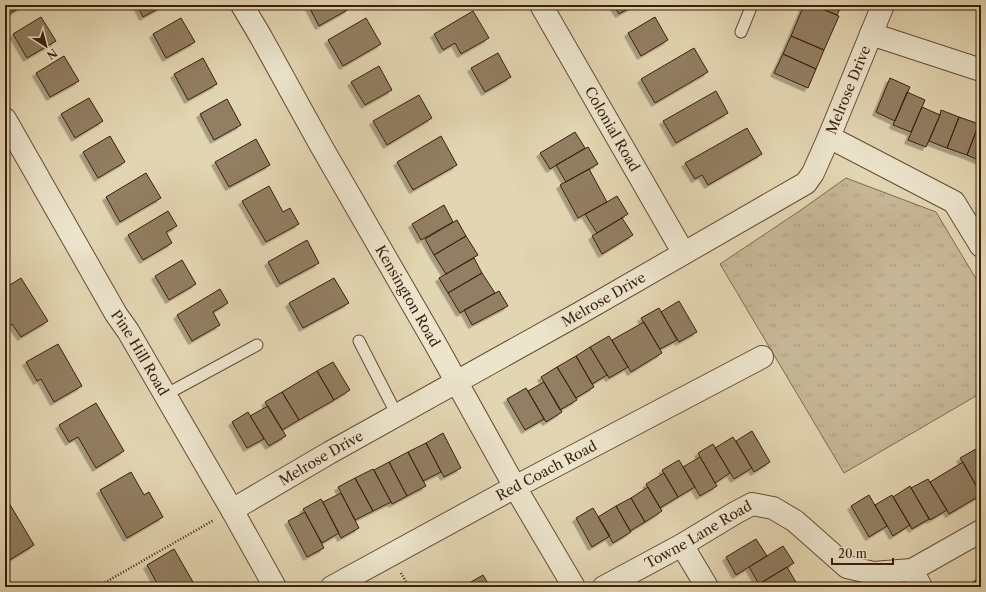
<svg xmlns="http://www.w3.org/2000/svg" width="986" height="592" font-family="'Libre Caslon Text',serif">
<style>
.park{fill:url(#park-tufts);stroke:#806a50}
.building{fill:#927e62;stroke:#3b1f0c;filter:url(#shadow)}
.lines{fill:none;stroke-linecap:round;stroke-linejoin:round}
.lane-casing{stroke:#654c35;stroke-width:13}
.street-casing{stroke:#654c35;stroke-width:24}
.path{stroke:#3b1f0c;stroke-width:2.5;stroke-dasharray:1 2;stroke-linecap:butt}
.lane{stroke:#ece4cc;stroke-width:11}
.street{stroke:#ece4cc;stroke-width:22}
.labels{text-anchor:middle;dominant-baseline:central;stroke-width:3;stroke-linejoin:round;paint-order:stroke}
.street-label{font-size:14px;fill:#3b1f0c;stroke:#ece4cc}
</style>
<defs>
<pattern id="park-tufts" width="24" height="20" patternUnits="userSpaceOnUse"><rect width="24" height="20" fill="#c6b695"/><path d="M3 7l-1-3M5 7V3M7 7l1-3M15 17l-1-3M17 17v-4M19 17l1-3" fill="none" stroke="#ab9c7f"/></pattern>
<filter id="shadow"><feDropShadow dx="-3.5" dy="3.5" stdDeviation="0" flood-color="#0004"/></filter>
</defs>
<rect width="100%" height="100%" fill="#e2d5b1"/>
<filter id="stains"><feTurbulence type="fractalNoise" baseFrequency=".005" numOctaves="4"/><feColorMatrix values="0 0 0 0 .2 0 0 0 0 .09 0 0 0 0 .02 0 0 0 .5 -.17"/></filter>
<radialGradient id="worn" r=".72"><stop offset=".6" stop-color="#630" stop-opacity="0"/><stop offset="1" stop-color="#630" stop-opacity=".3"/></radialGradient>
<path class="park" d="M846 178 936 212 981 287V393L844 473 720 264 801 210Z"/>
<path class="building" d="M5 5H24L6 16Z
M137 5H165L143 17Z
M308 5H346L349 9 319 26Z
M613 5H635L619 14Z
M804 5H813L839 16 824 50 791 36Z
M813 5H842L837 15Z
M473 11 489 38 461 54 455 43 443 50 434 34Z
M41 17 56 41 27 58 13 34Z
M655 17 668 40 641 56 628 33Z
M181 18 195 42 166 58 153 34Z
M366 18 381 44 343 66 328 40Z
M791 36 824 50 816 69 783 54Z
M694 48 708 72 655 103 641 79Z
M498 53 511 77 485 92 471 68Z
M783 54 816 69 808 88 774 73Z
M64 56 79 81 50 97 36 73Z
M203 58 217 84 188 100 174 74Z
M379 66 392 90 365 105 351 82Z
M890 78 910 87 895 121 876 112Z
M716 91 728 113 676 143 663 121Z
M907 92 925 100 911 132 893 125Z
M419 95 432 118 387 145 373 121Z
M89 98 103 121 75 138 61 114Z
M227 99 241 125 214 140 200 114Z
M922 107 940 115 926 147 908 140Z
M941 110 959 117 947 148 929 141 940 115Z
M959 117 979 124 967 155 947 148Z
M979 124 981 125V161L967 155Z
M747 128 762 154 708 185 702 175 695 179 685 163Z
M575 132 585 148 550 169 540 153Z
M110 136 125 162 98 178 83 152Z
M441 136 457 165 413 190 397 162Z
M256 139 270 165 229 187 215 162Z
M588 147 598 164 566 182 556 165Z
M589 169 607 202 578 218 560 185Z
M146 173 161 198 120 222 106 197Z
M269 186 283 212 290 208 299 224 266 242 242 201Z
M617 196 628 214 597 233 585 214 607 202Z
M444 205 453 222 421 240 412 224Z
M168 211 177 226 166 232 172 243 143 260 128 235Z
M622 218 633 235 602 254 592 236Z
M457 220 466 236 434 255 425 239Z
M466 236 478 255 446 274 434 255Z
M307 240 319 263 280 284 268 262Z
M474 258 482 273 448 293 439 278Z
M182 260 196 284 169 300 155 276Z
M482 273 495 293 460 313 448 293Z
M21 278 48 321 21 337 12 324 5 329V288Z
M334 278 349 303 303 328 289 303Z
M220 289 228 303 213 312 220 325 192 341 177 315Z
M499 291 508 306 472 325 464 310Z
M679 301 697 332 679 342 661 312Z
M659 308 677 340 660 349 641 318Z
M644 322 662 353 631 372 612 340Z
M609 336 628 367 609 378 590 347Z
M58 344 82 386 54 402 41 379 37 381 26 362Z
M590 347 607 375 592 384 576 356Z
M576 356 594 387 576 398 557 367Z
M333 362 350 390 334 400 317 371Z
M557 367 577 400 560 410 541 377Z
M317 371 334 400 299 420 282 392Z
M544 382 562 412 546 422 528 391Z
M526 388 544 419 525 430 507 399Z
M282 392 299 420 282 430 265 402Z
M96 403 124 451 96 468 78 437 69 442 59 425Z
M268 406 286 436 269 446 250 416Z
M248 412 264 439 247 448 232 422Z
M752 431 770 462 754 472 736 441Z
M443 433 461 468 444 477 426 443Z
M733 437 752 468 734 479 715 448Z
M426 443 441 472 423 481 408 452Z
M713 444 730 473 715 483 698 453Z
M976 449 981 457V489L979 490 960 458Z
M408 452 426 486 407 496 389 462Z
M700 457 717 486 700 496 683 467Z
M679 460 695 487 678 497 662 470Z
M389 462 407 496 392 504 374 470Z
M963 462 981 495 949 514 930 482Z
M373 469 391 502 373 511 355 478Z
M131 472 144 495 149 492 163 517 127 538 100 490Z
M664 473 678 497 660 508 646 484Z
M355 478 373 511 355 520 338 487Z
M928 479 947 510 930 520 911 488Z
M910 486 929 519 912 529 893 497Z
M648 487 662 511 645 522 631 498Z
M341 493 359 528 341 538 323 502Z
M869 495 887 526 869 537 851 506Z
M892 495 910 525 893 536 875 505Z
M631 498 645 522 630 531 616 506Z
M321 499 339 533 322 543 303 509Z
M9 503 34 545 5 563V505Z
M616 506 631 532 613 543 598 517Z
M593 508 610 536 592 547 576 518Z
M305 512 324 548 307 557 288 521Z
M756 539 767 556 736 575 726 557Z
M783 546 794 563 759 584 749 567Z
M174 549 193 582 184 587H159L147 565Z
M787 567 797 584 792 587H761L759 584Z
M483 575 490 587H462Z
M978 579 981 583V587H965Z"/>
<g class="lines">
<defs>
<path id="lane" d="M741 32 752 5
M359 341 397 415
M165 395 257 345"/>
<g id="street">
<path id="s1" d="M242 5 261 37 320 144 436 345 515 487 574 587"/>
<path id="s2" d="M541 5 683 252"/>
<path d="M871 34 981 70"/>
<path id="s3" d="M5 119 116 314 128 331 232 510 275 587"/>
<path d="M829 137 954 202 981 246"/>
<path id="s4" d="M232 510 329 453 580 313 806 183 813 173 829 137 883 5"/>
<path d="M682 545 707 587"/>
<path d="M912 570 921 587"/>
<path id="s5" d="M332 587 515 487 762 357"/>
<path id="s6" d="M604 587 682 545 735 513 752 504 773 508 795 521 847 567 873 573 912 570 981 531"/>
</g>
</defs>
<use href="#lane" class="lane-casing"/>
<use href="#street" class="street-casing"/>
<path class="path" d="M401 573 409 587
M97 587 214 520"/>
<use href="#lane" class="lane"/>
<use href="#street" class="street"/>
</g>
<g class="labels">
<g class="street-label">
<text stroke="none"><textPath href="#s4" startOffset="763">Melrose Drive</textPath></text>
<text stroke="none"><textPath href="#s2" startOffset="143">Colonial Road</textPath></text>
<text stroke="none"><textPath href="#s1" startOffset="335">Kensington Road</textPath></text>
<text stroke="none"><textPath href="#s4" startOffset="427">Melrose Drive</textPath></text>
<text stroke="none"><textPath href="#s3" startOffset="270">Pine Hill Road</textPath></text>
<text stroke="none"><textPath href="#s4" startOffset="103">Melrose Drive</textPath></text>
<text stroke="none"><textPath href="#s5" startOffset="244">Red Coach Road</textPath></text>
<text stroke="none"><textPath href="#s6" startOffset="108">Towne Lane Road</textPath></text>
</g>
</g>
<rect width="986" height="592" fill="none" stroke="#e2d5b1" stroke-width="20"/>
<rect x="6" y="6" width="974" height="580" fill="none" stroke="#3b1f0c" stroke-width="2"/>
<rect x="10" y="10" width="966" height="572" fill="none" stroke="#3b1f0c"/>
<g transform="translate(46 46) rotate(144)" stroke="#ece4cc" stroke-width="3" paint-order="stroke">
<path d="M0-3L7 15L0 10L-7 15Z" fill="#3b1f0c"/>
<text y="-6" font-size="11" font-weight="bold" text-anchor="middle" fill="#3b1f0c">N</text>
</g>
<path d="M832 558v6h61v-6" fill="none" stroke="#3b1f0c" stroke-width="2"/>
<text x="838" y="558" font-size="12" fill="#3b1f0c" stroke="#ece4cc" stroke-width="3" paint-order="stroke">20 m</text>
<rect width="100%" height="100%" filter="url(#stains)"/>
<rect width="100%" height="100%" fill="url(#worn)"/>
</svg>
